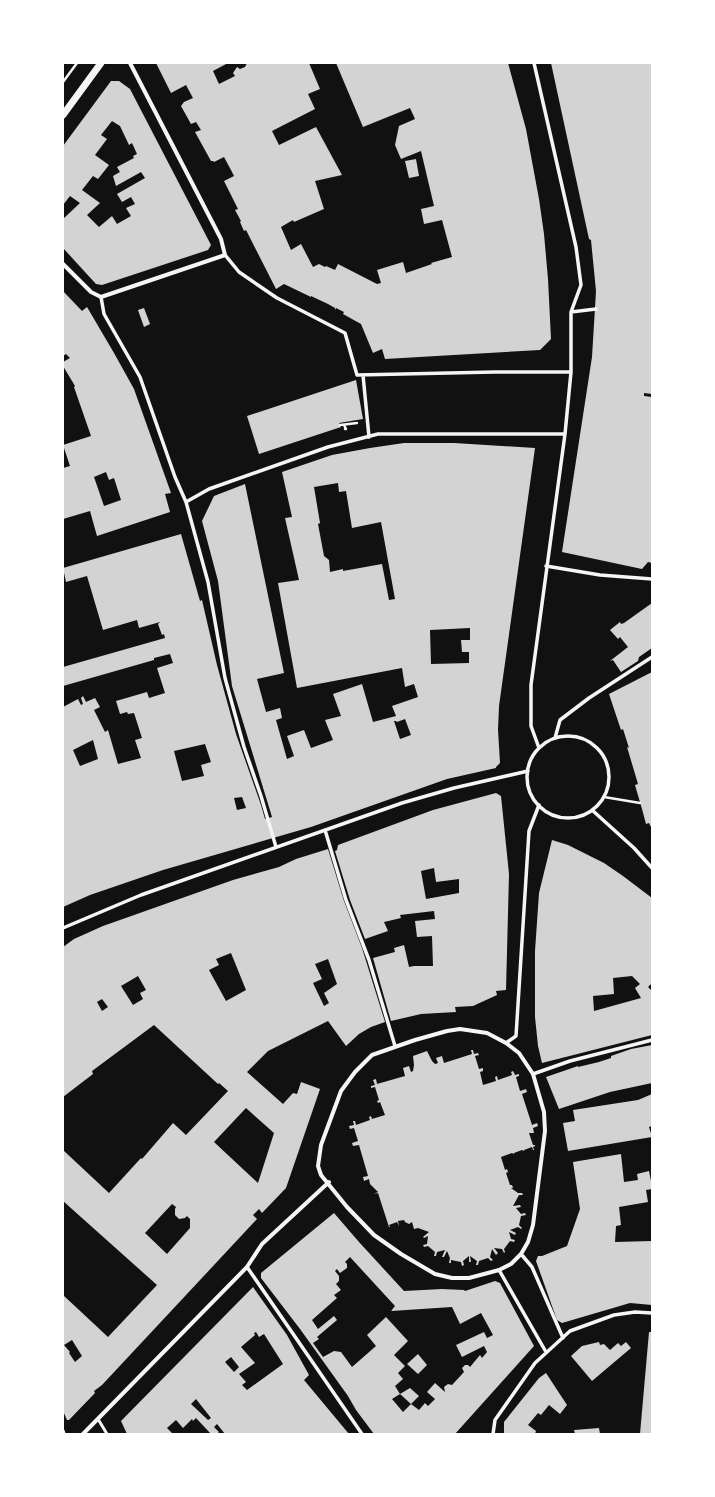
<svg xmlns="http://www.w3.org/2000/svg" width="715" height="1497" font-family="Overpass,sans-serif">
<style>
.building{fill:#d3d3d3;fill-rule:evenodd}
.lines{fill:none;stroke-linecap:round;stroke-linejoin:round}
.path{stroke:#f5f5f5;stroke-width:2.5}
.service{stroke:#f5f5f5;stroke-width:3}
.pedestrian{stroke:#f5f5f5;stroke-width:3.5}
.minor{stroke:#f5f5f5;stroke-width:4}
.tertiary{stroke:#f5f5f5;stroke-width:7}
</style>
<rect width="100%" height="100%" fill="#111"/>
<path class="building" d="M156 63H228L213 71 219 84 235 76 233 73 237 67 240 69 245 67 247 63H309L320 89 308 94 315 109 272 131 279 145 316 127 342 175 315 181 324 209 294 222 293 220 281 227 291 250 301 244 313 267 319 264 325 267 326 266 335 270 338 264 377 284 381 283 377 270 403 262 406 273 432 264 431 263 452 257 442 220 424 224 421 209 434 206 421 151 401 159 395 145 399 126 415 119 410 108 363 127 336 63H508L526 129 539 199 544 234 548 279 551 339 540 350 385 359 382 349 373 353 361 324 343 314 344 312 336 308 335 310V308L328 304 311 296V297L284 284 276 289 246 230 244 231 240 222 241 221 235 210 238 209 224 181 234 176 231 170 224 157 214 162 213 161H211L195 132 201 130 196 122 191 124 181 106 184 102 193 98 186 85 171 93Z
M551 63H652V394L644 393V396L652 397V563L648 562 642 569 562 552 592 357 596 291 591 240 589 239Z
M111 81H119L130 89 211 245 208 250 102 285 96 284 63 248V219L80 203 70 196 63 205V146ZM112 121 120 126 129 145 132 143 137 154 133 156 134 158 117 167 120 172 113 176 116 186 141 172 145 178 117 194 122 202 131 197 135 204 126 208 131 216 117 224 112 216 99 227 87 215 100 203 82 190 93 176 98 179 109 165 95 155 107 139 101 135Z
M416 159 419 176 409 178 405 161Z
M63 291 82 311 87 307 114 353 134 389 171 493 165 494 170 512 97 536 90 511 63 519V468L70 466 63 445 91 436 74 387 75 386 63 366V362L70 358 66 354 63 356ZM106 472 109 480 114 478 121 500 104 506 94 477Z
M144 308 150 324 144 327 138 310Z
M356 380 363 419 339 423 341 427 259 454 247 416Z
M404 443H454L535 448 499 706 498 730 500 763 496 767V768L447 779 311 827 163 870 90 895 63 907V707L78 699 81 705 83 704 81 698 83 696 86 702 95 698 100 707 94 710 105 732 108 730 118 764 141 758 135 740 142 738 134 713 128 714 127 712 120 714 116 701 147 692 149 698 165 693 157 668 173 663 170 654 154 658V660L63 686V667L165 638 164 634 162 635 158 624 160 622 139 628 137 620 103 630 87 576 66 582 63 568 181 534 200 601 202 600 217 665 236 734 261 805 265 819 272 817 232 686 218 581 202 521 214 496 245 484 284 673 257 679 266 712 280 708 282 718 276 720 287 759 294 756 287 736 304 730 311 748 333 740 325 720 341 716 333 694 362 684 373 722 396 716 392 706 418 697 414 684 405 687 402 668 297 688 278 583 299 580 285 518 292 517 282 472 332 455 370 448ZM338 483 339 492 346 491 352 528 381 522 395 599 389 600 382 564 343 571V569L330 572 329 560 324 556 318 524 320 523 314 487ZM470 628V640H461L462 652H469V663L431 664 430 630ZM405 719 411 735 400 739 394 721H396L397 722ZM93 740 98 759 80 766 73 750ZM205 744 211 762 201 765 204 776 182 781 174 751ZM242 797 246 808 237 810 234 798Z
M652 603V648L639 657 638 661 621 672 613 660 610 661 628 647 620 637 618 639 610 630 620 622 621 624 624 623Z
M652 672V829L649 823 646 824 642 809 635 785 638 784 627 747 629 748 623 729 621 730 609 694Z
M496 793 501 796 509 874 506 990 496 991 497 995 473 1006 455 1007 456 1012 421 1014 391 1021 373 958 395 952 394 948 404 945 409 967 414 966H433L432 936 417 937 415 921 435 919 434 911 400 915 401 918 384 922 388 931 365 939 350 900 335 851 337 850 338 845 433 810ZM434 868 436 882 459 879V893L426 899 421 871Z
M552 840 568 845 604 863 623 876 652 898V983L648 987 652 991V1035L542 1063 538 1046 535 1017V951L539 893ZM632 976 640 984 635 988 641 998 594 1011 593 996 614 994 613 978Z
M328 849 344 901 362 948 385 1022 371 1027 359 1034 346 1046 328 1021 268 1051 247 1072 283 1104 293 1093 297 1094 301 1082 320 1089 286 1188 262 1213 259 1209 253 1215 257 1219 102 1385 94 1391 95 1393 69 1420H67L63 1411V1295L108 1337 157 1285 63 1201V1150L109 1193 141 1158 142 1159 173 1123 186 1135 228 1091 219 1083 218 1084 154 1025 92 1071 93 1074 63 1097V947L74 939 103 926 233 880 279 867 296 859ZM231 953 246 990 226 1001 209 970 219 965 216 959ZM328 959 337 984 324 993 329 1003 324 1006 313 983 322 979 315 964ZM138 976 146 990 140 993 143 999 133 1005 121 986ZM102 999 108 1007 102 1011 97 1002ZM246 1108 274 1133 258 1183 214 1142ZM172 1204 176 1207 175 1209V1215L179 1219 185 1218 187 1216 190 1219V1228L167 1254 145 1233ZM72 1340 82 1356 75 1362 69 1353 70 1352 64 1345Z
M652 1045V1083L610 1092 559 1109 546 1077 578 1066V1067L599 1062 611 1058V1056L631 1049Z
M471 1050H473L474 1054 478 1053 479 1055 475 1056 479 1069 483 1068V1071L480 1072 483 1085 496 1081 495 1077 497 1076 498 1080 512 1075 511 1072 513 1071 515 1075 519 1074V1076L516 1077 520 1091 526 1089 527 1092 522 1094 532 1125 537 1123 538 1126 533 1128 534 1133H529L533 1145H535V1146L533 1147 534 1150H533L532 1147 524 1150V1151L522 1150 514 1153V1154L512 1153 501 1157 505 1170 507 1169 508 1172 506 1173 510 1185H512L513 1188H511L518 1193H522L523 1195H519L513 1206 520 1205 521 1207 516 1208 521 1214 525 1213 526 1215 521 1216 519 1225 522 1228 521 1229 518 1227 510 1230 516 1233 515 1235 509 1232 511 1239 515 1240 514 1242 510 1241 504 1249 505 1252 504 1253 502 1249 494 1248 498 1253 496 1255 492 1249 490 1257 493 1260 491 1261 488 1258 479 1261 478 1265H476L477 1261 470 1256 471 1262H469V1256L463 1261 464 1265 462 1266 461 1262 451 1260V1263H449L450 1258 447 1251 444 1257H442L445 1250 437 1252 436 1256H434L435 1252 428 1246 424 1247 423 1245 427 1244 428 1236 424 1238 423 1237 429 1232 418 1228 414 1229 412 1222 409 1224 405 1222 404 1220 398 1221 399 1226 397 1222 389 1225 390 1227H389L378 1193 374 1194 378 1192 370 1184 369 1179 364 1181 363 1177 368 1176 359 1145 353 1146 352 1143 358 1141 354 1128 350 1129 349 1126 354 1125 353 1121H355L356 1125 370 1120 369 1117 371 1116 372 1119 385 1115 380 1102 378 1103 377 1101 379 1100 375 1087 371 1088V1086L375 1085 373 1080 376 1079 377 1084 405 1076 403 1068 409 1066 411 1072 413 1071 414 1065 413 1056 427 1051 432 1061 435 1064 438 1063 436 1058 442 1056 444 1063 472 1054Z
M652 1094V1126L649 1127 652 1137 568 1151 563 1123 575 1121 573 1110 638 1100Z
M621 1154 624 1182 638 1180 637 1174 649 1171 652 1186V1189L646 1190 648 1202 619 1207 621 1225 616 1226 615 1242 652 1241V1305L630 1303 562 1323 557 1320 536 1261 538 1256H542L567 1246 580 1209 573 1162Z
M334 1213 359 1242 404 1291 442 1289 464 1290 465 1291 495 1281 500 1283 534 1346 455 1434H374L356 1410 348 1396 300 1329 261 1278V1273ZM350 1257 395 1306 391 1311 452 1307 460 1324 481 1313 493 1335 487 1338 484 1332 456 1345 462 1357 484 1346 487 1352 482 1358 480 1355 470 1367 468 1365H465L462 1368 464 1372 452 1385 448 1384 444 1387 445 1392 435 1383 427 1392 435 1399 428 1406 425 1403 419 1410 411 1404 403 1412 392 1399 400 1394 395 1386 403 1379 398 1373 405 1366 394 1355 408 1341 386 1317 367 1335 376 1346 352 1367 341 1352 334 1351 323 1357 313 1343 319 1339 317 1337 337 1320 334 1316 318 1329 312 1320 337 1298 334 1295 341 1290 336 1284 339 1281V1276L335 1271 337 1269 340 1273 347 1268V1264L345 1262Z
M253 1287 287 1335 309 1375 304 1380 349 1434H225L217 1424 214 1427 219 1432 217 1434H211L196 1418 193 1421 192 1419 183 1428 176 1420 167 1428 173 1434H127L121 1421ZM256 1332 259 1337 264 1334 283 1364 247 1390 242 1385 246 1382 239 1374 255 1363 241 1347 255 1335 254 1333ZM231 1357 239 1367 234 1372 225 1362ZM196 1399 211 1418 208 1420 191 1404Z
M649 1332H652V1434H640Z
M599 1342 600 1345 604 1344 610 1350 618 1343 621 1346 626 1342 631 1348 592 1381 571 1356 582 1346Z
M418 1354 427 1365 418 1374 407 1364Z
M546 1373 567 1405 560 1414 549 1405 541 1415 538 1413 528 1425 536 1431 535 1434H504V1422L539 1378Z
M410 1388 419 1396 411 1404 400 1394Z
M599 1428 600 1434H575L574 1430Z"/>
<g class="lines">
<path class="path" d="M63 82 77 63
M340 425 357 423
M344 425 346 429H345
M604 797 640 803"/>
<path class="service" d="M98 1419 107 1434"/>
<path class="pedestrian" d="M534 63 576 247 581 285 571 312V372L565 434 531 685V726L539 748
M225 255 239 272 277 298 345 333 357 375 495 372H571
M101 297 104 314 140 377 175 477 186 502 209 489 328 447 378 434H565
M571 312 596 309
M363 375 369 437
M186 502 208 582 225 678 244 747 261 796 276 847
M546 566 600 575 652 579
M527 777a41 41 0 1 1 82 0a41 41 0 1 1-82 0Z
M555 738 560 720 589 698 652 657
M592 810 634 848 652 868
M325 830 346 900 369 960 395 1046
M63 928 141 895 402 803 454 788 528 771
M506 1043 516 1036 529 831 539 805
M533 1074 570 1061 652 1040
M521 1254 532 1267 563 1338
M247 1267 362 1434
M499 1270 546 1352
M63 1431 64 1434
M493 1434 495 1420 535 1363 570 1331 614 1315 635 1312 652 1313"/>
<path class="minor" d="M63 264 91 292 101 297 225 255 221 239 130 63
M460 1029 487 1033 506 1043 519 1053 533 1074 544 1112 545 1131 533 1225 528 1242 521 1254 511 1264 499 1270 469 1278H452L435 1274 401 1254 374 1235 347 1207 321 1175 318 1166 321 1145 341 1091 355 1072 372 1055 415 1040 447 1031Z
M83 1434 247 1267 262 1244 329 1182"/>
<path class="tertiary" d="M63 115 101 63"/>
</g>
<rect width="715" height="1497" fill="none" stroke="#ffffff" stroke-width="128"/>
</svg>
